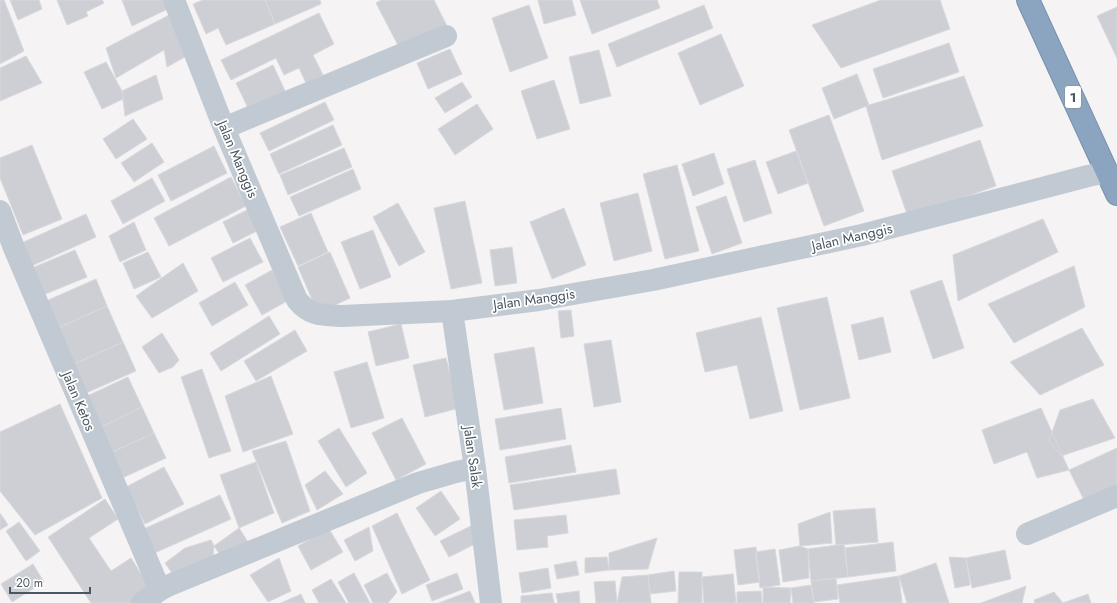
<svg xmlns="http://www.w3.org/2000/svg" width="1117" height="603" font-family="Jost,sans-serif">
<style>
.building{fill:#cdcfd5;stroke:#d7d9de}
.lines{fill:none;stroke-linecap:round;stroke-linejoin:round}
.highway-casing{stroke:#7690ad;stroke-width:24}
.minor{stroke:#c1cad2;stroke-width:22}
.highway{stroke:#8ba5c1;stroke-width:22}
.labels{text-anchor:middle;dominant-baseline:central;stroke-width:3.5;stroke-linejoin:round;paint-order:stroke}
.shield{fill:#fff;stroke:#808990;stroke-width:1}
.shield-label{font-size:13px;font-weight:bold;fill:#4a5661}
.street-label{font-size:14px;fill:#4a5661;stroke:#fff}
</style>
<rect width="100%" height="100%" fill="#f5f3f3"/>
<path class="building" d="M0 0H4L24 51 0 64Z
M10 0H39L42 9 18 20Z
M57 0H102L104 3 86 12 88 16 67 25Z
M122 0H166L170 8 132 26Z
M203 0H265L275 24 226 45 218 28 206 34 193 4Z
M265 0H320L321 4 275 24Z
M381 0H434L448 28 402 53 376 3Z
M538 0H572L576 15 544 24Z
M580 0H657L660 8 592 34Z
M881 0H940L950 29 841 68 812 25Z
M529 5 548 58 510 72 492 18Z
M704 5 713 28 617 67 608 44Z
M1117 7V58L1097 16Z
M173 13 192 53 167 67 164 50 116 78 106 48Z
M319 13 334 44 313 55 323 75 306 83 299 68 284 75 276 58 231 80 221 60Z
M721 34 744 86 700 105 678 53Z
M949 43 959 72 883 98 873 69Z
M450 49 462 74 428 89 417 63Z
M599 50 611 96 580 104 569 57Z
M26 56 42 83 0 101V68Z
M106 62 122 91 123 99 102 109 84 72Z
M273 65 286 93 249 110 236 83Z
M857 74 869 105 834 119 822 88Z
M156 75 163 99 125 116 122 91Z
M964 76 983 126 882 160 866 106Z
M554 80 570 129 537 139 521 91Z
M462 82 472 97 445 113 435 98Z
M325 102 334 120 269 151 260 133Z
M477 104 493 129 455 155 438 129Z
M829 115 864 211 824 226 789 130Z
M133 119 147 139 116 159 103 139Z
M333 125 342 145 279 174 270 154Z
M980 140 996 186 908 217 892 171Z
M152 143 164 162 134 182 121 163Z
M32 145 62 219 23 235 0 178V158Z
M214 146 227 173 171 201 158 175Z
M344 148 352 167 288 195 280 175Z
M796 151 808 183 778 194 766 162Z
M714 153 724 184 693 196 682 164Z
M755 160 772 213 744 222 727 169Z
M677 165 699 251 665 259 643 174Z
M353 169 361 189 299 216 290 197Z
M231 177 246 206 169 246 154 218Z
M152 178 165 201 123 224 111 201Z
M638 193 652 251 614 261 600 203Z
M726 196 742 243 712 254 696 207Z
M465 201 482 283 451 289 434 208Z
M398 203 425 252 399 266 373 217Z
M564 208 586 265 552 279 530 222Z
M249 209 259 230 233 243 223 222Z
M311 213 328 252 298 266 280 227Z
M86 214 96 237 27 268 17 245Z
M1043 219 1058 252 958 301 953 255Z
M134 222 146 250 120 262 109 236Z
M373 230 391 277 360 289 341 242Z
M250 238 263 262 223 282 211 258Z
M512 247 517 283 495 286 490 250Z
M75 250 87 277 43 295 32 268Z
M148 252 161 277 134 289 123 263Z
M330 252 350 298 318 313 298 267Z
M183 263 198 291 152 318 136 296Z
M1074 266 1085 307 1014 343 988 304Z
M272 270 289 300 262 315 245 285Z
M96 279 107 306 58 328 46 301Z
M942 280 964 348 933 359 910 291Z
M235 282 248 305 212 326 199 303Z
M827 297 850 398 800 410 777 308Z
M107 306 123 342 74 364 58 328Z
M571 310 574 336 561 338 558 311Z
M269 316 280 334 221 371 210 353Z
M761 317 783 411 750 419 737 365 705 372 696 333Z
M883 317 891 352 859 360 851 325Z
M401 324 409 358 376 366 368 332Z
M1082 328 1104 365 1040 395 1010 362Z
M295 330 307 351 256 381 244 361Z
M162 333 179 360 173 367 159 373 142 347Z
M611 340 621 402 594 407 584 344Z
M123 342 136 371 86 393 74 364Z
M534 347 543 403 504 410 494 354Z
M446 358 459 408 425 417 413 365Z
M367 362 384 418 351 428 334 372Z
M202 369 231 451 209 458 181 377Z
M271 376 293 434 243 452 225 396Z
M128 377 142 407 99 428 85 397Z
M1093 399 1115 438 1061 456 1049 441 1060 410Z
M60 404 102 498 35 535 0 491V432Z
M142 407 154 433 110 453 99 428Z
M561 408 566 439 500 450 495 419Z
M1041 408 1069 470 1037 478 1027 452 994 464 982 430Z
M402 418 426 464 396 480 372 433Z
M339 428 367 473 346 487 318 441Z
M154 433 166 458 122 478 110 453Z
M286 441 310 511 282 523 252 451Z
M571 445 576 472 509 483 505 457Z
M1117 448V491L1086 504 1069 470Z
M256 462 274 513 239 528 220 475Z
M164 467 184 504 145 524 126 487Z
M616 469 620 494 514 510 510 485Z
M325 471 343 494 317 510 305 485Z
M441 491 460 519 435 536 416 508Z
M220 495 231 519 150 555 139 531Z
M105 499 118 519 89 538 111 571 131 558 152 591 134 603H91L48 537Z
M875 508 878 542 836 545 833 511Z
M830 512 832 543 800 546 798 524Z
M0 513 8 525 0 530Z
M397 513 430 580 402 594 372 526Z
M566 515 568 533 547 536 548 547 517 550 514 520Z
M19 522 40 551 26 561 6 531Z
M473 525 481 541 449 557 440 541Z
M369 527 373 551 355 561 344 540Z
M239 528 248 542 223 559 214 546Z
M329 529 343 552 311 570 298 546Z
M657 538 648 569 609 570V553Z
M211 540 214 546 213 559 174 576 165 563 185 548Z
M893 542 896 571 848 577 845 548Z
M844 544 848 577 811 581 808 549Z
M800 546 808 549 809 578 783 582 779 550Z
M756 547 760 582 738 585 734 550Z
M775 549 780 585 760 588 755 552Z
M1005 550 1011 579 972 588 966 558Z
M607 557 609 570 585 573V558Z
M949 557 966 558 970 585 955 588Z
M279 558 291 591 268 602 250 575Z
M576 561 579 575 557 579 554 565Z
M936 563 949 603H907L899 576Z
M33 564 44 582 12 602 1 584Z
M548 568 551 588 522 593 519 573Z
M674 571 676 591 650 594 648 575Z
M679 572H702V603H678Z
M354 573 370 603H349L338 582Z
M387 573 397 592 388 603H373L364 585Z
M457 573 463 589 432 601 426 585Z
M733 574 736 603H704L702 577Z
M648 575 651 603H617L622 577Z
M899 576 902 603H840L837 585Z
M836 578 838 599 814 602 811 581Z
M331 579 346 603H319L312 590Z
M615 581 617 603H596L594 582Z
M811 585 814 603H793L791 588Z
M1026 586 1022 603H981Z
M763 587 791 588 790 603H763Z
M470 591 475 603H439Z
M579 591 580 603H558L556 594Z
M761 591 762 603H737V592Z
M1054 592 1063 603 1088 594 1091 603H1035L1034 600Z
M552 593 554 603H521V596Z
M301 594 305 603H281Z"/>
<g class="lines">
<defs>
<path id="highway" d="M1028 0 1117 194"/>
</defs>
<use href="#highway" class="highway-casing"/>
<path class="minor" d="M174 0 224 128 297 300C310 316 322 315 342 316L452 311 539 300 653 280 862 235 1088 176 1107 172
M224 128 446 36
M0 211 14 248 160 590
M452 311 475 468 491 603
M1027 534 1117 496
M142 603 160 590 172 584 418 483 456 472 475 468"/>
<use href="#highway" class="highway"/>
</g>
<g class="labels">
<rect class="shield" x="1065" y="86" width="16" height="22" rx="3"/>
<g class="shield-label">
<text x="1073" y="97">1</text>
</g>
<g class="street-label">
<text transform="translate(238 159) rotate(67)">Jalan Manggis</text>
<text transform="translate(852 237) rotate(-13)">Jalan Manggis</text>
<text transform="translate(534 299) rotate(-8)">Jalan Manggis</text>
<text transform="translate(79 401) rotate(67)">Jalan Ketos</text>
<text transform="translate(473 457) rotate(82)">Jalan Salak</text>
</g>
</g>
<path d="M10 587v6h80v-6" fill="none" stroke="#4a5661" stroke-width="2"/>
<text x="16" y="587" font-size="12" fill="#4a5661" stroke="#ffffff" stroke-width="3" paint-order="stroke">20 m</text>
</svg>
